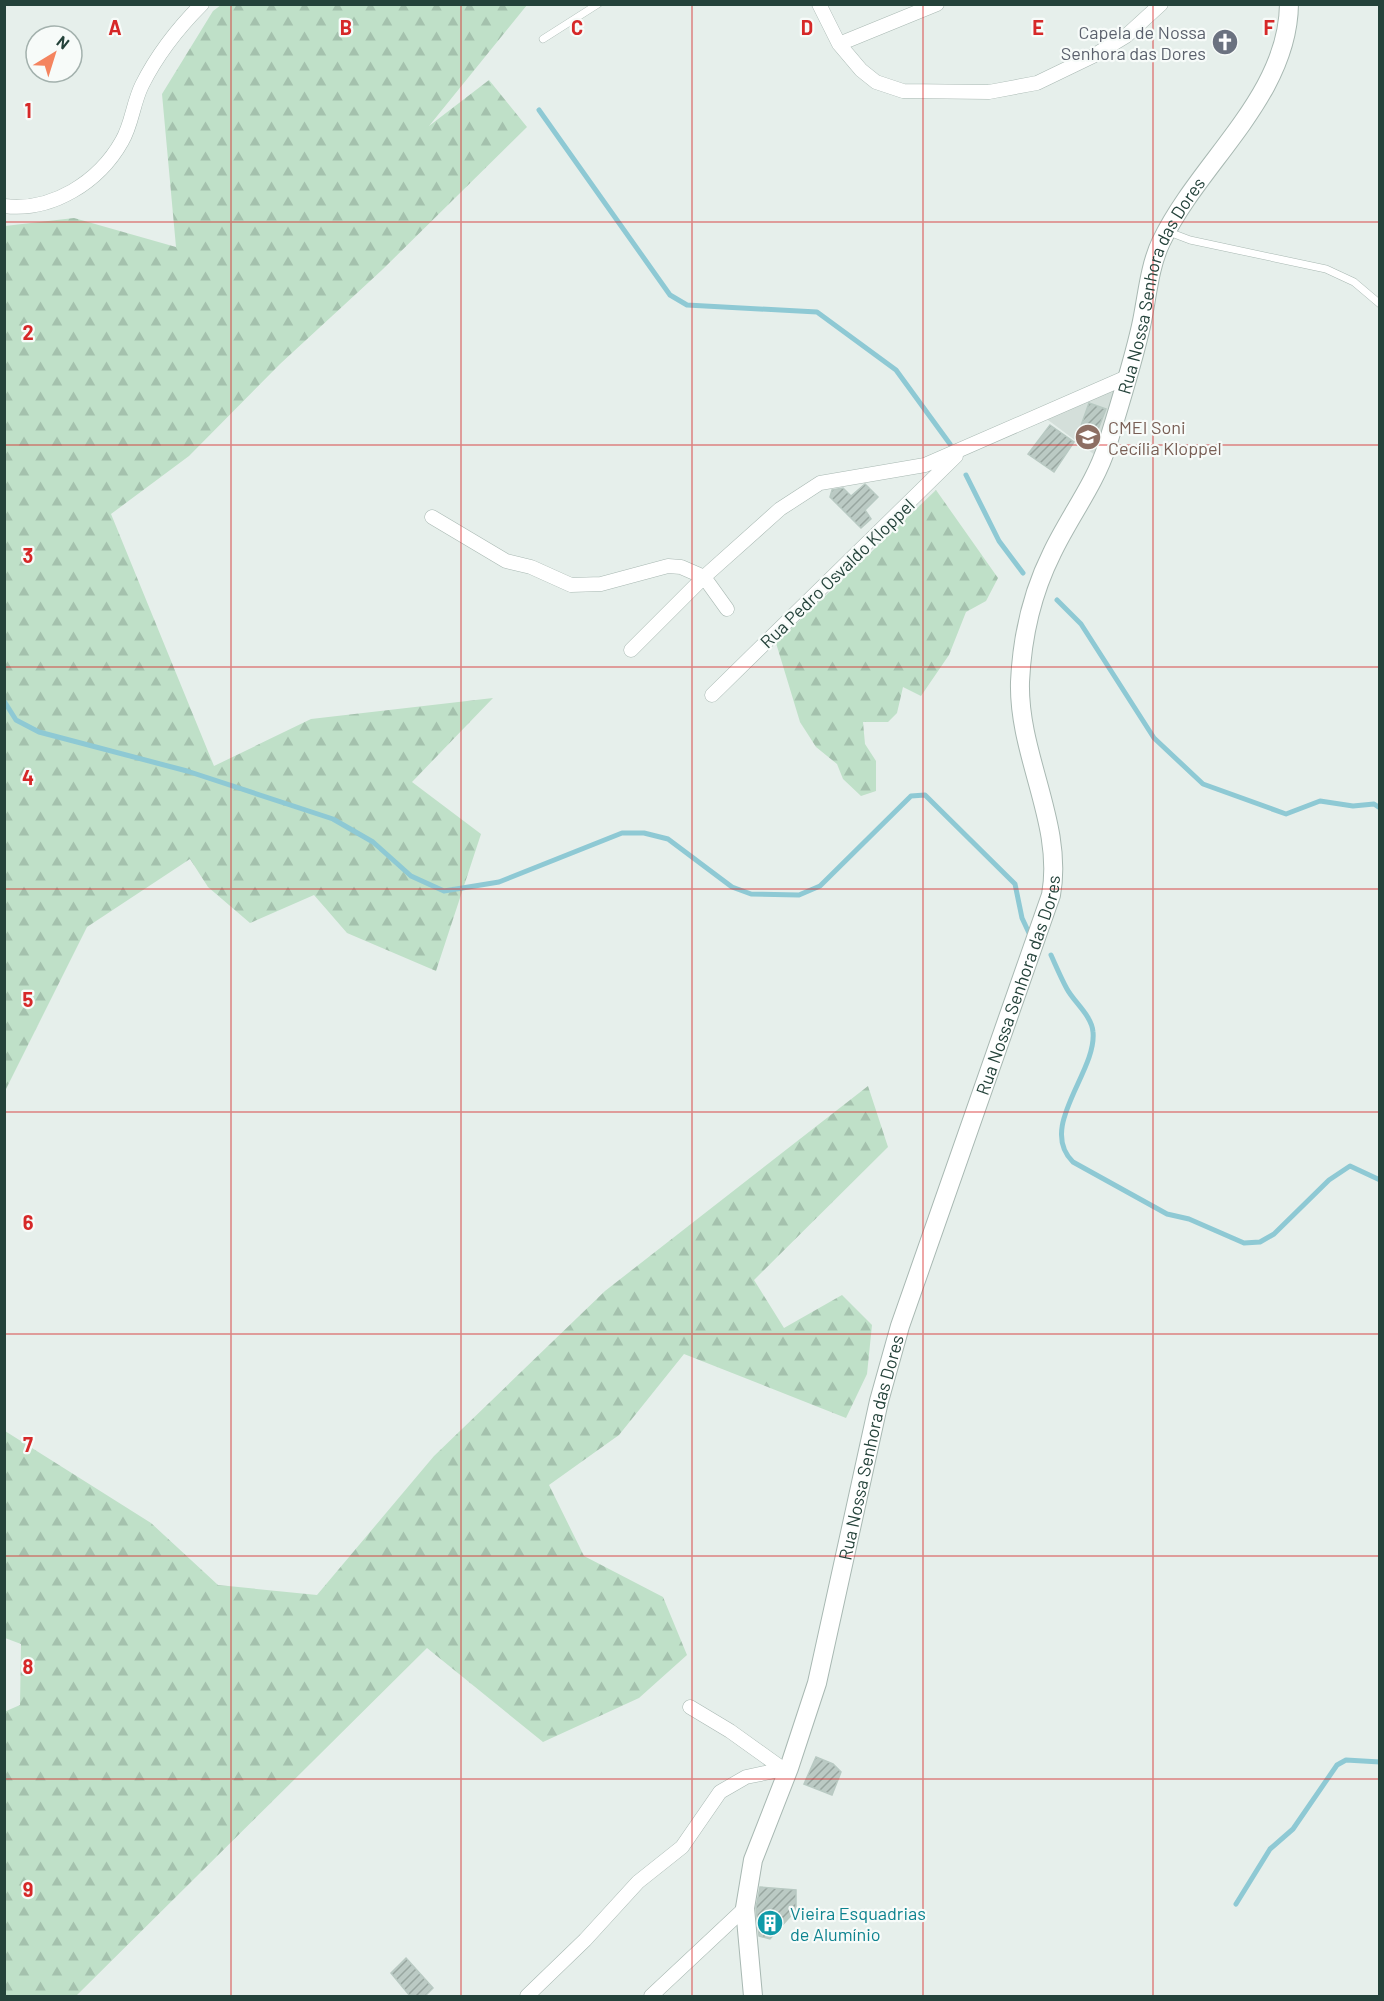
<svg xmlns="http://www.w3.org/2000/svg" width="1384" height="2001" font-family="Barlow,sans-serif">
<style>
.built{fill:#d4dfda}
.forest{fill:url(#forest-firs)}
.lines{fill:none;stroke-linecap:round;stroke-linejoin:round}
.stream{stroke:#8ec9d4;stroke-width:5}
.building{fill:url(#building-hatch);stroke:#b8c9c2;stroke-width:1.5}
.service-casing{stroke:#a8b8b2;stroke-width:8}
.minor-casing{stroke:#a8b8b2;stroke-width:15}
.tertiary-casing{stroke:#a8b8b2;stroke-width:20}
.service{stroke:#fff;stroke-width:7}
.minor{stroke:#fff;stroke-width:14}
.tertiary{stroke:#fff;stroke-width:18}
.grid{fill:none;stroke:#d62828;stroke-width:1.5;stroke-opacity:0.55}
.labels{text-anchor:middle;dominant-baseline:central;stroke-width:4.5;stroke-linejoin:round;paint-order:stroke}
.worship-label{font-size:18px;fill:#5b616d;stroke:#f7fbf9;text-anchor:end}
.street-label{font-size:18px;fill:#24423a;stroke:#f7fbf9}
.education-label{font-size:18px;fill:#785e54;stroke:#f7fbf9;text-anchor:start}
.culture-label{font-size:18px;fill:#0d838f;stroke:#f7fbf9;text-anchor:start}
.grid-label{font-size:20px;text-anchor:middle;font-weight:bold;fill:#d62828;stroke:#f7fbf9;stroke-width:4.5;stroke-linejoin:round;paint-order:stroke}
</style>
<defs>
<pattern id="forest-firs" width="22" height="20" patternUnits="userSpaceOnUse" patternTransform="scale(1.5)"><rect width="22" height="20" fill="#bfe0c8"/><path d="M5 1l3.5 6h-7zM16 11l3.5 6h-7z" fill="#a4c1ad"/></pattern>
<pattern id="building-hatch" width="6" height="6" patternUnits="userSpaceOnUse" patternTransform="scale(1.5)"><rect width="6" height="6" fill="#bbcac4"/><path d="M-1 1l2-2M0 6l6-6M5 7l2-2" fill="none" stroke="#98a6a0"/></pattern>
</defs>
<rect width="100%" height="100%" fill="#e6efeb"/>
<path class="built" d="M1112 389 1117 393 1099 458 1044 417Z"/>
<path class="forest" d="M221 5H527L429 126 489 80 527 127 382 270 280 364 189 456 111 514 214 766 311 719 493 698 412 782 481 834 436 971 347 933 314 895 250 923 208 887 190 859 87 927 5 1091V226L74 218 176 247 162 94 213 11Z
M936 490 998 578 986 601 966 612 949 655 921 696 903 687 897 713 888 722H863L865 744 876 761V791L861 796 843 779 837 764 816 747 800 722 776 643Z
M868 1086 888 1147 754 1280 784 1328 842 1295 872 1325 867 1374 846 1418 684 1354 619 1435 549 1485 584 1556 663 1597 687 1655 639 1698 543 1742 427 1648 76 1996H5L4 1712 20 1705 21 1644 5 1638V1431L151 1523 218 1585 317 1595 434 1456 605 1291Z"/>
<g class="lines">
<path class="stream" d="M539 110 670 295 687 305 817 312 896 370 950 444
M966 475 999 541 1023 573
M1057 600 1081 624 1154 738 1203 784 1286 814 1320 801 1353 806 1374 804 1380 808
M4 701 16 720 39 732 187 771 333 819 373 842 411 876 444 891 499 882 622 833H644L668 839 732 887 751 894 799 895 820 886 911 796 925 795 1015 884 1022 918 1029 933
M1051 955C1056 966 1061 978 1067 989 1074 1002 1092 1016 1093 1032 1097 1072 1037 1127 1073 1162L1167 1214 1189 1219 1244 1243 1260 1242 1274 1234 1329 1180 1350 1166 1380 1180
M1236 1904 1270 1849 1293 1829 1337 1765 1346 1760 1380 1762"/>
</g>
<path class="building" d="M1089 403 1106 409 1093 442 1077 437Z
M1050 425 1074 442 1054 472 1028 454Z
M865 484 878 497 865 510 871 519 861 528 830 497 832 490 843 488 851 496Z
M816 1757 833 1764 841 1772 832 1795 804 1784Z
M760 1887 796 1890V1910L770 1939 759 1936 756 1908Z
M406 1958 433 1988 425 1996H410L391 1973Z"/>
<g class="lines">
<defs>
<path id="service" d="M543 39 598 4
M1169 232 1190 240 1326 269 1354 282 1380 304"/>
<path id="minor" d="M819 4 839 44 861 70 876 82 903 91 989 92 1037 83 1093 56 1126 36 1161 4
M839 44 937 4
M4 206C52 212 99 182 122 141 132 124 133 103 142 85 157 55 178 28 202 4
M432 517 506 561 531 567 571 585 601 584 668 566 681 567 704 577 780 509 820 483 925 465 1127 377
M631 650 704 577 727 609
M712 695 956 456
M690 1707 730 1731 783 1769
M527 1996 585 1940 638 1882 682 1847 720 1792 746 1777 789 1768
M651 1996 745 1908"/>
<g id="tertiary">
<path id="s1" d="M753 1996 745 1908 753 1860 789 1768 817 1683 879 1401 900 1326 1051 895C1064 824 1018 755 1020 682 1022 638 1032 593 1052 553 1069 517 1095 484 1107 446 1119 406 1132 366 1141 326 1147 299 1149 267 1161 242 1199 162 1288 97 1289 4"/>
</g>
</defs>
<use href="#service" class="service-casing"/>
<use href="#minor" class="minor-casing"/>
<use href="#tertiary" class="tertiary-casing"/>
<use href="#service" class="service"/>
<use href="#minor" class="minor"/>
<use href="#tertiary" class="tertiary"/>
</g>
<path class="grid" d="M231 4V1996M461 4V1996M692 4V1996M923 4V1996M1153 4V1996M4 222H1380M4 445H1380M4 667H1380M4 889H1380M4 1112H1380M4 1334H1380M4 1556H1380M4 1779H1380"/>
<defs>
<symbol id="church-disc" viewBox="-11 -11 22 22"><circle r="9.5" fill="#6b7280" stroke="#f7fbf9"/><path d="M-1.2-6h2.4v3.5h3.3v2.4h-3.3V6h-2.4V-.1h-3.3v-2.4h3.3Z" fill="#fff"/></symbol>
<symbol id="school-disc" viewBox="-11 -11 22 22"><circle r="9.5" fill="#8d6e63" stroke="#f7fbf9"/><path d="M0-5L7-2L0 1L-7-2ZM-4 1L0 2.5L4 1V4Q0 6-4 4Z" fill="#fff"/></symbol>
<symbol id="building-disc" viewBox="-11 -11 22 22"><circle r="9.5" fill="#0f9aa8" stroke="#f7fbf9"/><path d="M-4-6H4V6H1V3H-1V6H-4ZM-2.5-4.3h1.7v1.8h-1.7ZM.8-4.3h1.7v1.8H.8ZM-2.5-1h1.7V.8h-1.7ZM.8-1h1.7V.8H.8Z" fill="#fff"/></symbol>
</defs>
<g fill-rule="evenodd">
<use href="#church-disc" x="1210" y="27" width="30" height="30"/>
<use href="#school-disc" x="1073" y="422" width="30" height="30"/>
<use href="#building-disc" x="755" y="1908" width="30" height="30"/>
</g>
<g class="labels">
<g class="worship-label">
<text x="1206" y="32">Capela de Nossa<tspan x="1206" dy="21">Senhora das Dores</tspan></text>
</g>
<g class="street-label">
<text stroke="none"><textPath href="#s1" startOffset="1790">Rua Nossa Senhora das Dores</textPath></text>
<text transform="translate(837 573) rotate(-44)">Rua Pedro Osvaldo Kloppel</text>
<text stroke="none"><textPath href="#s1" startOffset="1053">Rua Nossa Senhora das Dores</textPath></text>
<text stroke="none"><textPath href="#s1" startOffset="567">Rua Nossa Senhora das Dores</textPath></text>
</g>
<g class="education-label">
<text x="1108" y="427">CMEI Soni<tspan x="1108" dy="21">Cecília Kloppel</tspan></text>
</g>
<g class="culture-label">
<text x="790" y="1913">Vieira Esquadrias<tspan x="790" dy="21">de Alumínio</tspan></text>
</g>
</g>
<g class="grid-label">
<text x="115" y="35">A</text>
<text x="346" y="35">B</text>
<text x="577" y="35">C</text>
<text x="807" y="35">D</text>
<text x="1038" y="35">E</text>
<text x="1269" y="35">F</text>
<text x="28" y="118">1</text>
<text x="28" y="340">2</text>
<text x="28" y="563">3</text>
<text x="28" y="785">4</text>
<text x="28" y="1007">5</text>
<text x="28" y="1230">6</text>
<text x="28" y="1452">7</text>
<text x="28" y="1674">8</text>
<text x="28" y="1897">9</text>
</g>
<rect width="1384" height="2001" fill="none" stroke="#24423a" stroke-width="12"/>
<g transform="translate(54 54) rotate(38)"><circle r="28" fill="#f7fbf9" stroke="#a3b1ad" stroke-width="1.5"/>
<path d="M0-4.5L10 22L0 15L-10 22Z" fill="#f4845f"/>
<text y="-9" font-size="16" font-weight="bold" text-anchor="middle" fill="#24423a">N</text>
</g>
</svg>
